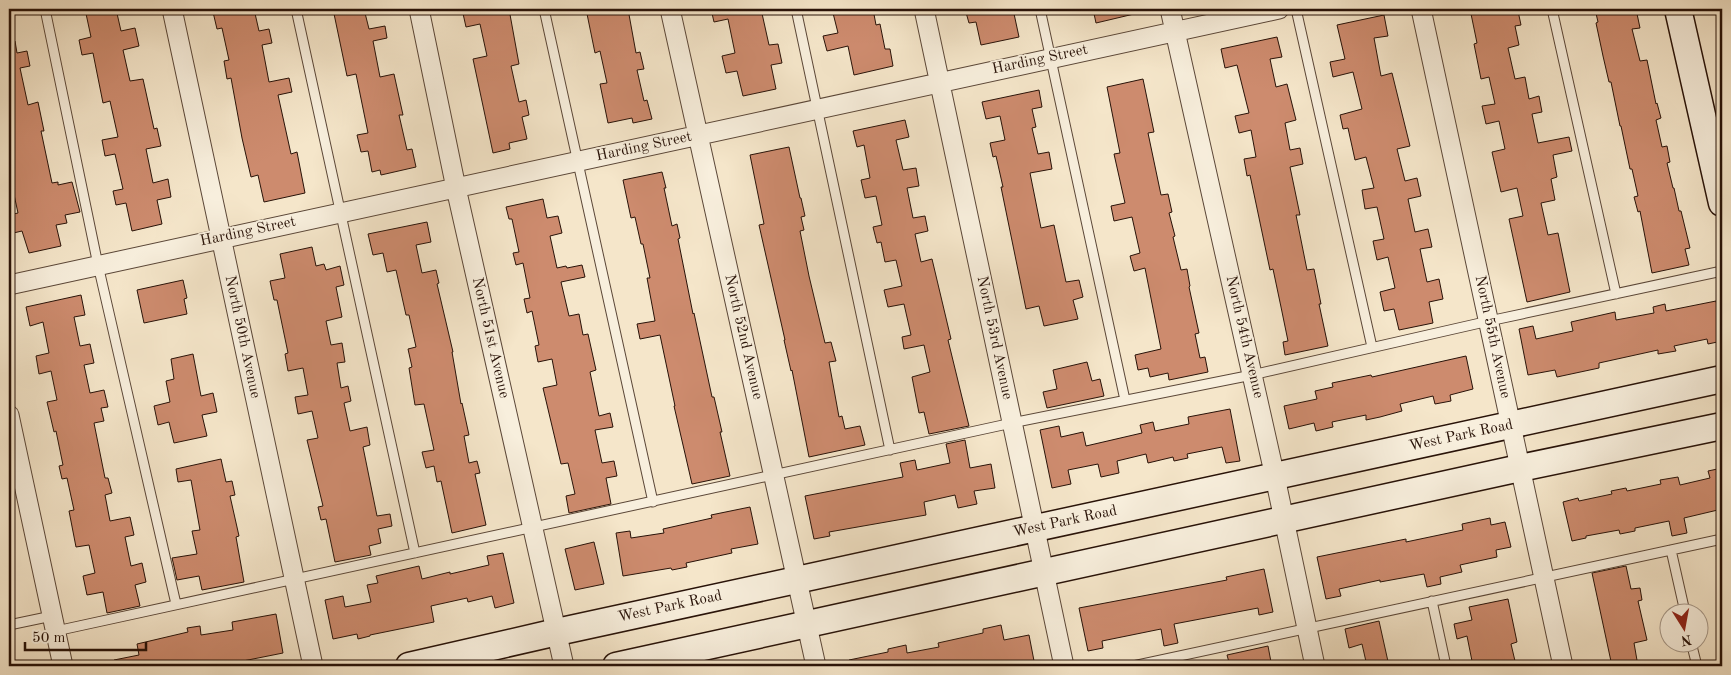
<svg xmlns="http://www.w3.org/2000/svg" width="1731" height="675" font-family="'Old Standard TT',serif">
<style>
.building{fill:#cd8b6e;stroke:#281208}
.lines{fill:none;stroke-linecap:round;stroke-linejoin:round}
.lane-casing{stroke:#5b4738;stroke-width:11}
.street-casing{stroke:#5b4738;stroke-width:21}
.secondary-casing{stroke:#281208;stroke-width:29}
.lane{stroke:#f8efdd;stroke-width:9}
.street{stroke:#f8efdd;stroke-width:19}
.secondary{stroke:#f8efdd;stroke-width:26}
.labels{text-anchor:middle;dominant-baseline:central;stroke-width:4;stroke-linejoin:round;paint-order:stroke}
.street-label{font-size:15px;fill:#281208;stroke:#f8efdd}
</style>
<rect width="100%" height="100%" fill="#f5e6ca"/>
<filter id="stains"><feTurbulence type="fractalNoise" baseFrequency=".004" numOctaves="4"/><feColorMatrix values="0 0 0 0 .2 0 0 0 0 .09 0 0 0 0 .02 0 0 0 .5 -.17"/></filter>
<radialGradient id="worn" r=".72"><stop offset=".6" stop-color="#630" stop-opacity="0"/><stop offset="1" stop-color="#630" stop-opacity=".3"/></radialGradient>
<path class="building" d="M85 9H116L121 31 135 28 139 46 123 50 130 81 143 79 154 129 157 128 161 146 146 149 153 183 168 179 171 197 157 200 162 224 132 231 126 203 116 205 113 191 123 189 115 154 105 156 102 140 118 137 110 101 103 103 93 53 82 55 79 40 91 37Z
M227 9H233L234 13 254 9 259 31 269 29 272 43 262 45 269 82 289 78 292 92 278 95 291 154 297 152 305 193 264 202 258 175 251 177 242 138 231 78 227 79 224 61 229 60 222 28 217 29 213 12Z
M333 9H364L369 29 385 26 387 38 373 41 380 77 394 74 403 115H399L407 150 412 149 416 167 381 175 380 170 372 172 368 151 361 152 357 135 368 133 356 74 347 76Z
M462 9H509L519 64 511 66 519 102 526 100 529 115 522 117 527 139 509 143 510 149 493 153 473 59 487 56 480 24 466 27Z
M586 9H628L636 53 640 52 644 69 637 70 644 101 647 100 652 119 633 123 632 118 608 123 600 84 607 83 600 51 595 53Z
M711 9H761L769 45 778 44 782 63 771 65 776 89 743 96 737 71 726 73 722 56 735 53 728 19 714 22Z
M832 9H873L876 25 880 24 885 49H890L893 66 854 75 848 46 827 51 823 36 838 33Z
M965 9H1013L1019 37 981 45 976 22 969 23Z
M1093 9H1133L1134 14 1096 23Z
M1470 9H1505L1506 13 1518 11 1521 25 1515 26 1519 45 1508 48 1515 79 1525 77 1529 99 1539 96 1542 112 1532 114 1538 143 1569 137 1572 151 1553 155 1557 177 1551 179 1555 200 1541 203 1548 235 1558 233 1570 292 1527 302 1509 219 1523 216 1517 188 1501 192 1492 152 1505 149 1499 121 1486 124 1482 106 1495 104 1489 77 1481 79 1474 44 1477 43Z
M1595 9H1636L1640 28 1632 29 1640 61 1647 60 1656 104 1657 103 1661 118 1656 120 1662 147 1667 146 1670 162 1667 163 1673 188H1674L1679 211H1681L1690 248 1685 249 1689 265 1652 273 1640 211 1638 212 1634 197 1638 196 1632 169H1630L1621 126H1620L1611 82H1609L1603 56 1596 23 1598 22Z
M1384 15 1388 36 1374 38 1381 76 1392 73 1410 146 1397 149 1405 181 1417 178 1421 196 1408 199 1415 232 1428 229 1432 247 1420 249 1427 282 1439 279 1443 299 1429 302 1433 323 1399 330 1394 309 1384 311 1380 292 1395 288 1388 257 1377 260 1373 241 1384 239 1377 207 1365 209 1362 190 1374 188 1366 157 1355 160 1348 128 1343 129 1340 115 1362 109 1353 72 1333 77 1330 62 1345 59 1337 25Z
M1277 37 1282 57 1270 59 1276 87 1287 84 1296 120 1285 123 1290 150 1300 148 1303 164 1290 167 1300 215H1296L1307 270 1314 269 1321 304H1319L1328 346 1285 355 1283 342 1288 341 1281 307 1273 269 1270 270 1250 175 1247 176 1244 159 1256 157 1251 130 1239 133 1235 116 1249 113 1237 65 1225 68 1221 49Z
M15 41 17 53 27 51 30 66 20 68 28 105 38 102 44 131H41L52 183 58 182V185L72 182 80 212 65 215 67 223 56 225 61 246 29 253 22 231 9 234V215L18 213 10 176H9V42Z
M1143 79 1154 132 1148 133 1161 195 1168 194 1172 212 1169 213 1175 236 1173 237 1181 270 1187 269 1190 286 1189 287 1199 333 1195 334 1200 358 1205 357 1208 372 1169 380 1168 373 1150 377 1148 368 1138 370 1135 355 1161 349 1145 268 1134 271 1130 256 1140 253 1132 217 1114 221 1111 206 1125 203 1114 154 1120 153 1107 87Z
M1039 90 1042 107 1032 109 1036 127 1032 128 1038 154 1049 152 1052 169 1030 173 1041 228 1054 225 1066 282 1079 280 1083 297 1073 300 1078 319 1044 326 1039 306 1026 309 1001 187H1003L996 156 993 157 990 143 1005 140 1000 116 986 119 982 102Z
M905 120 909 137 896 140 903 170 916 168 919 186 907 188 913 218 925 216 928 231 915 234 921 262 932 259 951 339 948 340 969 426 929 434 924 412 919 413 912 377 930 372 924 345 904 349 902 337 911 335 904 304 888 307 884 290 902 286 896 260 885 262 881 242 877 243 873 227 882 225 876 196 865 198 861 180 870 178 864 145 857 147 853 131Z
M789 147 800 198H801L805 216 801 217 804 230 800 231 809 276 825 343 831 342 836 361 829 362 839 417 842 416 845 429 860 426 865 445 809 457 792 370 791 371 784 340H785L759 225 764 224 750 155Z
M662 172 666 188H664L672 226 677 224 680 238 678 239 693 314 694 313 712 397H714L722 432H720L730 476 692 484 674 406H675L660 335 640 339 637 324 655 321 647 278H650L643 244H641L635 217 631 218 623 180Z
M543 199 547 218 558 216 562 233 550 236 557 268 566 266 567 268 582 265 585 277 561 282 569 316 579 314 583 335 588 334 596 370 590 372 599 416 610 413 613 427 595 430 602 463 614 461 617 476 606 478 611 504 569 513 566 496 575 494 568 463 561 464 543 388 557 385 552 359 538 362 535 346 539 345 532 311 527 313 524 299 530 298 523 263 516 265 513 253 519 252 512 219H509L506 207Z
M427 222 431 242 416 245 422 273 436 270 439 283 437 284 453 352H452L461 404 462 403 469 435 464 436 469 463 477 461 480 473 475 474 486 525 452 533 441 481 437 482 434 466 426 468 422 452 434 450 424 404 415 405 409 368 412 367 408 349 416 347 409 315H406L396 270 387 272 383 253 373 255 368 234Z
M312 247 316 266 324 264 326 270 340 266 344 285 336 287 342 317 326 321 331 345 342 343 345 362 337 363 341 388 348 386 351 401 344 403 350 431 367 427 370 445 363 447 377 516 390 514 392 526 378 529 381 543 369 546 371 555 335 562 326 519 321 520 318 507 323 506 307 440 318 438 312 411 298 414 295 397 308 395 303 368 288 371 285 354 288 353 277 300H274L270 281 285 278 280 254Z
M183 280 187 298 184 299 187 314 144 323 137 290Z
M81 295 85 315 74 317 80 346 90 344 94 363 84 365 90 393 104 390 108 407 101 408 104 421 94 423 105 478H108L112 493 105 495 110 521 130 517 134 535 125 537 131 566 142 563 146 582 135 585 140 606 107 613 103 592 87 595 83 576 95 573 89 545 76 547 69 511 74 510 67 478 62 479 59 466 63 465 56 431 54 432 47 402 57 400 51 371 39 374 36 356 49 353 43 322 30 326 26 307Z
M1716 301 1722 328V341L1708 344 1707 339 1674 346 1676 351 1658 354V350L1599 363V368L1557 377 1555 370 1528 375 1519 329 1533 326 1536 339 1573 331 1571 322 1615 312 1616 320 1654 313 1653 307 1665 304 1666 311Z
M193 354 201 396 213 393 217 412 202 415 207 436 174 443 169 422 158 425 154 406 170 402 166 381 174 379 171 359Z
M1466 356 1473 389 1450 395 1451 401 1435 404 1433 396 1400 404 1402 411 1380 417 1366 420V415L1332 422 1333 427 1316 431 1314 423 1289 429 1284 406 1317 399 1315 391 1333 387 1332 383 1371 375 1372 377Z
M1087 362 1092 381 1100 379 1104 396 1047 408 1043 392 1057 389 1053 370Z
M1230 409 1240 461 1226 463 1222 447 1187 454 1188 458 1174 461 1173 457 1148 463 1146 454 1117 461 1119 473 1101 477 1098 464 1068 470 1071 484 1052 488 1040 430 1059 426 1061 437 1083 432 1086 446 1142 433 1140 425 1153 422 1155 431 1189 424 1188 417Z
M965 440 970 468 991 464 995 488 974 491 977 504 958 508 955 495 924 502 926 515 829 532 830 536 814 539 805 496 903 477 900 463 915 460 917 470 950 463 946 444Z
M221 459 226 482 232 481 235 495 230 496 239 536 236 537 244 582 202 590 199 576 177 580 173 562 172 558 197 554 192 531 200 530 191 480 178 482 176 469Z
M1722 468V509L1684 518 1687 533 1672 536 1669 521 1635 528V531L1620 534 1619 530 1586 536V538L1572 541 1563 502 1578 498 1579 501 1612 494 1611 491 1626 488 1627 491 1661 484 1660 480 1678 477 1680 485 1710 478 1708 471Z
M750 507 758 544 731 549 732 553 686 563 687 567 672 570 671 568 623 576 616 533 630 531 631 538 664 533 663 529 712 518 711 515Z
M1490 518 1491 525 1505 522 1511 547 1496 550 1497 557 1460 565 1462 572 1440 577 1441 584 1427 587 1424 574 1380 582V580L1339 589 1341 596 1326 599 1317 557 1406 539V542L1463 530 1462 524Z
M594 542 604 584 575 590 565 549Z
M503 553 514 603 495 608 492 596 468 602 467 598 431 606 434 622 370 635V636L358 639 357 634 333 639 325 600 343 596 345 607 371 602 367 585 378 583 376 576 419 566 422 579 450 572V574L489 565 487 556Z
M1626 566 1631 589 1640 588 1642 600 1638 601 1647 640 1634 643 1638 666H1612L1592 573Z
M1264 569 1273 612 1259 615 1258 608 1174 624 1178 643 1164 646 1161 629 1102 641 1103 648 1088 651 1079 608 1227 580 1226 577Z
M1508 599 1517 642 1511 644 1515 661 1490 666H1473L1467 636 1457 639 1454 624 1472 620 1469 607Z
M276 614 283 653 218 666H115L114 660 139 655 137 644 188 632 187 628 200 626 201 635 233 630 232 622Z
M1379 621 1389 666H1367L1362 644 1349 648 1345 629Z
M1001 625 1004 640 1029 635 1035 666H850L849 660 888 652V649L906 645 907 653 939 647 938 643 983 633V629Z
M1268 646 1271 662 1267 663 1268 666H1230L1227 655Z"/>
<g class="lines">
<defs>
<path id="lane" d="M45 9 98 265 176 604
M296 9 415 553
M544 9 653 502
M796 9 890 450
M1040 9 1125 400
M1296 9 1372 347
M1552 9 1616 294
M1671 550 1685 612
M1432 601 1446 666
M9 625 52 616
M56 631 1012 423 1252 375 1489 321 1722 271
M1691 642 1697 666
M1133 666 1722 539"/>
<path id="street" d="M172 9 313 666
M419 9 456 188 564 666
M670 9 816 666
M924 9 1064 666
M1170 9 1275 477 1315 666
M1421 9 1563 666
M9 285 1279 9
M9 415 63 666"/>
<path id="secondary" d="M1678 9 1722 203
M409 666 557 632 1722 379
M616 666 1520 468 1722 426"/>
</defs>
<use href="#lane" class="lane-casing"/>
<use href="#street" class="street-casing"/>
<use href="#secondary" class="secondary-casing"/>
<use href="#lane" class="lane"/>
<use href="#street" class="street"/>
<use href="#secondary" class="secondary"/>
</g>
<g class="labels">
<g class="street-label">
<text transform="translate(1040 60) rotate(-12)">Harding Street</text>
<text transform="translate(644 147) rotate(-12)">Harding Street</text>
<text transform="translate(248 232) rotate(-12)">Harding Street</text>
<text transform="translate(242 337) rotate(78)">North 50th Avenue</text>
<text transform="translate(743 337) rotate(77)">North 52nd Avenue</text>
<text transform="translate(1244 337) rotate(77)">North 54th Avenue</text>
<text transform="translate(1492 337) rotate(78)">North 55th Avenue</text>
<text transform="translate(490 338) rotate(77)">North 51st Avenue</text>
<text transform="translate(994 338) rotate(78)">North 53rd Avenue</text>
<text transform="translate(1461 436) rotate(-12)">West Park Road</text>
<text transform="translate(1065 522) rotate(-12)">West Park Road</text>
<text transform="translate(670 607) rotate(-12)">West Park Road</text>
</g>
</g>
<rect width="1731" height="675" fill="none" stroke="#f5e6ca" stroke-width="30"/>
<rect x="10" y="10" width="1711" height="655" fill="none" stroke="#281208" stroke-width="2.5"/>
<rect x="15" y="15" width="1701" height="645" fill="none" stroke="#281208"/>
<g transform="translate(1684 628) rotate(169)"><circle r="24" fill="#f8efdd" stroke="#a59788"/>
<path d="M0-4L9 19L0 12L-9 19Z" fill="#8f2418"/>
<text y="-8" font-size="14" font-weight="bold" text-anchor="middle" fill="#281208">N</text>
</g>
<path d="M25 642v8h121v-8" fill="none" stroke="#281208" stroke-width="2.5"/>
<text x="32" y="642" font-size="15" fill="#281208" stroke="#f8efdd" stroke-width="4" paint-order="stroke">50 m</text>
<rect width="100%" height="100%" filter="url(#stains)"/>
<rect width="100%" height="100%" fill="url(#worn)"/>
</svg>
